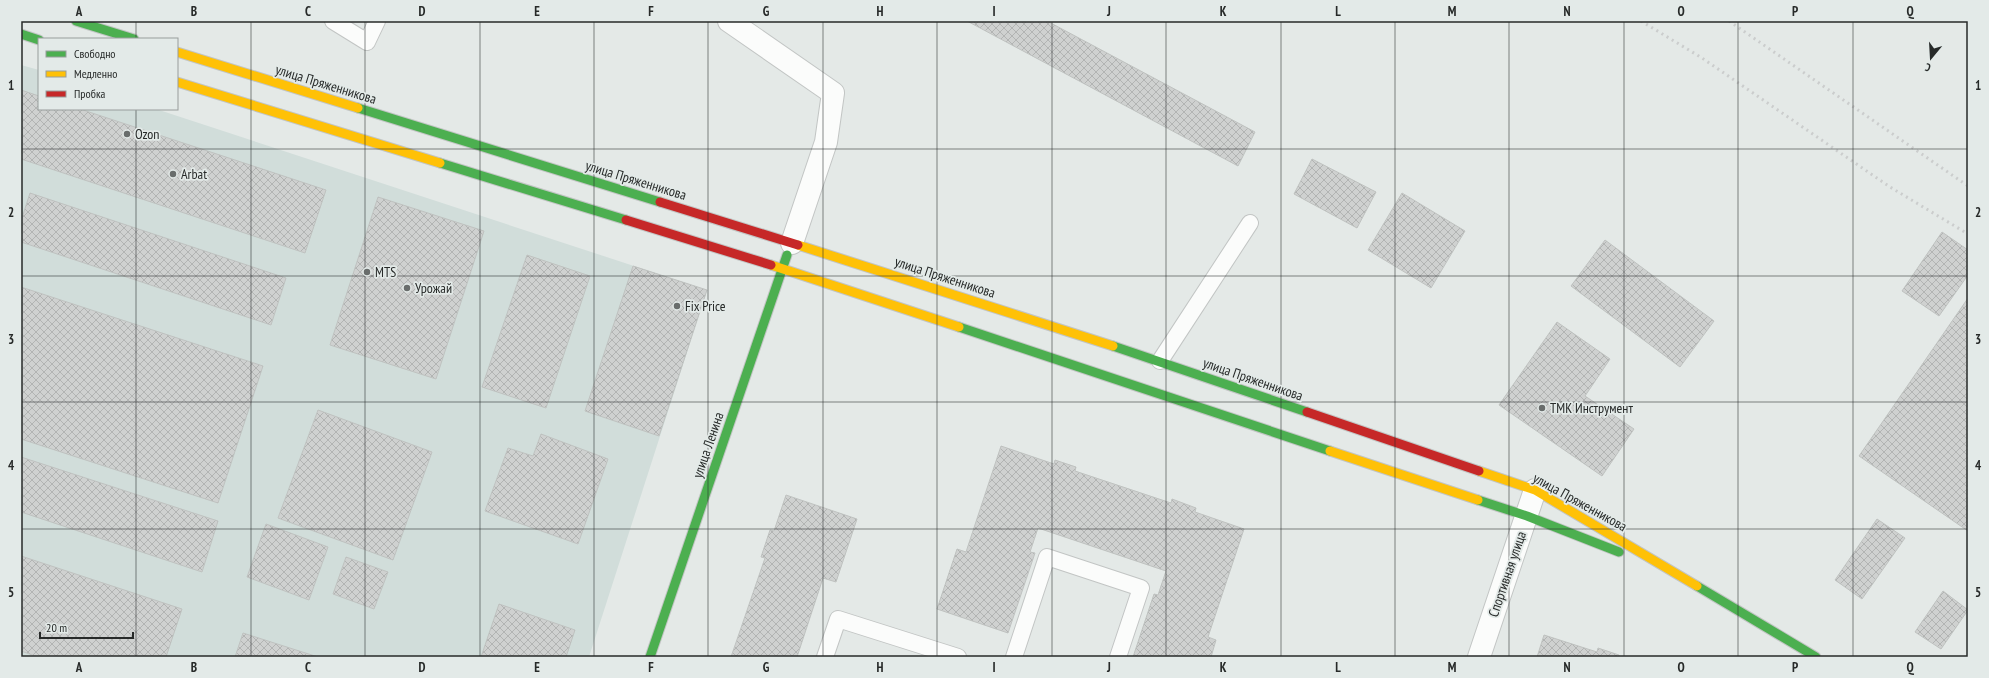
<svg xmlns="http://www.w3.org/2000/svg" width="1989" height="678" font-family="'PT Sans Narrow',sans-serif">
<style>
.built{fill:#d1ddda}
.building{fill:url(#building-cross-hatch);stroke:#bfc2c0}
.lines{fill:none;stroke-linecap:round;stroke-linejoin:round}
.lane-casing{stroke:#c2c5c4;stroke-width:18}
.street-casing{stroke:#c2c5c4;stroke-width:24}
.fast-casing{stroke:#c2c5c4;stroke-width:11}
.slow-casing{stroke:#c2c5c4;stroke-width:11}
.jam-casing{stroke:#c2c5c4;stroke-width:11}
.lane{stroke:#fbfcfb;stroke-width:16}
.street{stroke:#fbfcfb;stroke-width:22}
.fast{stroke:#4caf50;stroke-width:9}
.slow{stroke:#ffc107;stroke-width:9}
.jam{stroke:#c62828;stroke-width:9}
.rail{stroke:#cbcdcd;stroke-width:3;stroke-dasharray:2 4;stroke-linecap:butt}
.grid{fill:none;stroke:#272a29;stroke-width:1;stroke-opacity:0.55}
.poi-dot{fill:#696d6c;stroke:#e3eae8;stroke-width:1.5}
.labels{text-anchor:middle;dominant-baseline:central;stroke-width:3.5;stroke-linejoin:round;paint-order:stroke}
.street-label{font-size:14px;fill:#272a29;stroke:#e3eae8}
.poi-label{font-size:14px;fill:#272a29;stroke:#e3eae8;text-anchor:start}
.neatline{fill:none;stroke:#272a29;stroke-width:1.5}
.grid-label{font-size:13px;text-anchor:middle;font-weight:bold;fill:#272a29}
</style>
<defs>
<pattern id="building-cross-hatch" width="8" height="8" patternUnits="userSpaceOnUse"><rect width="8" height="8" fill="#cfd1d0"/><path d="M0 0l8 8M0 8l8-8" fill="none" stroke="#b2b4b3"/></pattern>
</defs>
<rect width="100%" height="100%" fill="#e4e9e7"/>
<path class="built" d="M21 65 39 70V109H156L707 290 589 657H21Z"/>
<path class="building" d="M967 21H1047L1255 132 1238 166Z
M21 90 39 96V109H80L326 190 305 253 21 159Z
M1312 159 1376 192 1357 228 1294 194Z
M30 193 286 278 271 325 21 242V221Z
M1402 193 1465 231 1431 288 1368 250Z
M378 197 484 231 436 379 330 345Z
M1942 232 1968 250V275L1939 316 1902 291Z
M1605 240 1714 321 1680 367 1571 286Z
M527 255 590 276 546 408 482 387Z
M633 266 707 290 659 436 585 411Z
M21 287 263 366 218 503 21 439Z
M1968 298V531L1859 456Z
M1557 322 1610 359 1585 396 1634 429 1602 476 1499 405Z
M318 410 432 452 393 560 278 518Z
M541 434 608 459 578 544 485 511 508 448 533 456Z
M1001 446 1054 464 1055 460 1076 467 1075 471 1171 503 1172 499 1196 508 1195 512 1244 529 1208 637 1216 640 1211 657H1133L1154 594 1158 595 1166 571 1038 528 1030 552 1035 553 1008 633 937 609 957 549 966 552Z
M21 457 218 521 202 572 21 512Z
M786 495 857 519 836 582 823 578 797 657H731L765 558 761 557 770 530 774 531Z
M1877 519 1905 538 1862 599 1835 580Z
M266 524 328 547 309 600 247 577Z
M21 556 182 609 166 657H38L21 651Z
M346 557 388 572 374 609 333 594Z
M1943 591 1968 610 1941 649 1915 632Z
M499 604 575 630 566 657H481Z
M243 633 318 657H235Z
M1544 635 1597 652 1598 648 1619 655V657H1537Z"/>
<g class="lines">
<defs>
<path id="lane" d="M333 21 367 42 377 21
M1160 361 1250 223
M825 657 838 619 958 657
M1014 657 1047 557 1141 588 1118 657"/>
<path id="street" d="M729 21 833 93 826 142 792 243
M1479 657 1535 490"/>
<path id="fast" d="M76 21 134 39
M21 34 39 40
M358 108 660 202
M440 163 626 220
M959 327 1330 451
M1113 346 1307 412
M1478 500 1527 516 1619 552
M1697 586 1816 657
M650 657 787 255"/>
<path id="slow" d="M177 52 358 108
M177 82 440 163
M798 245 1113 346
M771 265 959 327
M1330 451 1478 500
M1479 471 1535 490 1697 586"/>
<path id="jam" d="M660 202 798 245
M626 220 771 265
M1307 412 1479 471"/>
</defs>
<use href="#lane" class="lane-casing"/>
<use href="#street" class="street-casing"/>
<use href="#fast" class="fast-casing"/>
<use href="#slow" class="slow-casing"/>
<use href="#jam" class="jam-casing"/>
<use href="#lane" class="lane"/>
<use href="#street" class="street"/>
<use href="#fast" class="fast"/>
<use href="#slow" class="slow"/>
<use href="#jam" class="jam"/>
<path class="rail" d="M1641 21 1702 58 1890 187 1968 234
M1729 21 1968 186"/>
</g>
<path class="grid" d="M136 21V39M251 21V657M365 21V657M480 21V657M594 21V657M708 21V657M823 21V657M937 21V657M1052 21V657M1166 21V657M1281 21V657M1395 21V657M1509 21V657M1624 21V657M1738 21V657M1853 21V657M136 109V657M21 149H1968M21 276H1968M21 402H1968M21 529H1968"/>
<g class="poi-dot">
<circle cx="127" cy="134" r="4"/>
<circle cx="173" cy="174" r="4"/>
<circle cx="367" cy="272" r="4"/>
<circle cx="407" cy="288" r="4"/>
<circle cx="677" cy="306" r="4"/>
<circle cx="1542" cy="408" r="4"/>
</g>
<g class="labels">
<g class="street-label">
<text transform="translate(326 84) rotate(17)">улица Пряженникова</text>
<text transform="translate(636 180) rotate(17)">улица Пряженникова</text>
<text transform="translate(945 277) rotate(18)">улица Пряженникова</text>
<text transform="translate(1253 379) rotate(19)">улица Пряженникова</text>
<text transform="translate(708 445) rotate(-71)">улица Ленина</text>
<text transform="translate(1580 502) rotate(29)">улица Пряженникова</text>
<text transform="translate(1507 574) rotate(-71)">Спортивная улица</text>
</g>
<g class="poi-label">
<text x="135" y="134">Ozon</text>
<text x="181" y="174">Arbat</text>
<text x="375" y="272">MTS</text>
<text x="415" y="288">Урожай</text>
<text x="685" y="306">Fix Price</text>
<text x="1550" y="408">ТМК Инструмент</text>
</g>
</g>
<rect width="1989" height="678" fill="none" stroke="#e3eae8" stroke-width="44"/>
<rect x="38" y="38" width="140" height="72" fill="#e3eae8" stroke="#989d9c"/>
<rect x="46" y="51" width="20" height="6" fill="#4caf50" stroke="#989d9c"/>
<text x="74" y="58" font-size="12" fill="#272a29">Свободно</text>
<rect x="46" y="71" width="20" height="6" fill="#ffc107" stroke="#989d9c"/>
<text x="74" y="78" font-size="12" fill="#272a29">Медленно</text>
<rect x="46" y="91" width="20" height="6" fill="#c62828" stroke="#989d9c"/>
<text x="74" y="98" font-size="12" fill="#272a29">Пробка</text>
<g transform="translate(1931 58) rotate(198)" stroke="#e3eae8" stroke-width="3" paint-order="stroke">
<path d="M0-3L7 15L0 10L-7 15Z" fill="#272a29"/>
<text y="-6" font-size="11" font-weight="bold" text-anchor="middle" fill="#272a29">С</text>
</g>
<path d="M40 632v6h93v-6" fill="none" stroke="#272a29" stroke-width="2"/>
<text x="46" y="632" font-size="12" fill="#272a29" stroke="#e3eae8" stroke-width="3" paint-order="stroke">20 m</text>
<rect x="22" y="22" width="1945" height="634" class="neatline"/>
<g class="grid-label">
<text x="79" y="16">A</text>
<text x="194" y="16">B</text>
<text x="308" y="16">C</text>
<text x="422" y="16">D</text>
<text x="537" y="16">E</text>
<text x="651" y="16">F</text>
<text x="766" y="16">G</text>
<text x="880" y="16">H</text>
<text x="994" y="16">I</text>
<text x="1109" y="16">J</text>
<text x="1223" y="16">K</text>
<text x="1338" y="16">L</text>
<text x="1452" y="16">M</text>
<text x="1567" y="16">N</text>
<text x="1681" y="16">O</text>
<text x="1795" y="16">P</text>
<text x="1910" y="16">Q</text>
<text x="11" y="90">1</text>
<text x="1978" y="90">1</text>
<text x="11" y="217">2</text>
<text x="1978" y="217">2</text>
<text x="11" y="344">3</text>
<text x="1978" y="344">3</text>
<text x="11" y="470">4</text>
<text x="1978" y="470">4</text>
<text x="11" y="597">5</text>
<text x="1978" y="597">5</text>
<text x="79" y="672">A</text>
<text x="194" y="672">B</text>
<text x="308" y="672">C</text>
<text x="422" y="672">D</text>
<text x="537" y="672">E</text>
<text x="651" y="672">F</text>
<text x="766" y="672">G</text>
<text x="880" y="672">H</text>
<text x="994" y="672">I</text>
<text x="1109" y="672">J</text>
<text x="1223" y="672">K</text>
<text x="1338" y="672">L</text>
<text x="1452" y="672">M</text>
<text x="1567" y="672">N</text>
<text x="1681" y="672">O</text>
<text x="1795" y="672">P</text>
<text x="1910" y="672">Q</text>
</g>
</svg>
